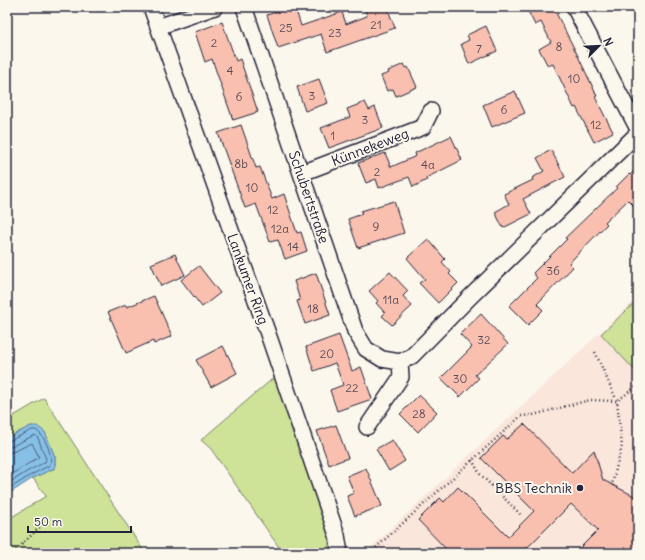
<svg xmlns="http://www.w3.org/2000/svg" width="645" height="560" font-family="Delius,sans-serif">
<style>
.built{fill:#fae6da}
.green{fill:#cee398;stroke:#78826a}
.water{fill:#87c0e6;stroke:#5f81a2}
.lines{fill:none;stroke-linecap:round;stroke-linejoin:round}
.shore{stroke:#4a617f;stroke-width:1}
.building{fill:#f9c0b0;stroke:#22223b}
.minor-casing{stroke:#22223b;stroke-width:18}
.path{stroke:#22223b;stroke-width:2.5;stroke-dasharray:1 3;stroke-linecap:butt}
.minor{stroke:#fbf7ec;stroke-width:15}
.poi-dot{fill:#22223b;stroke:#fbf7ec;stroke-width:1.5}
.labels{text-anchor:middle;dominant-baseline:central;stroke-width:4;stroke-linejoin:round;paint-order:stroke}
.number-label{font-size:12px;fill:#584a58}
.street-label{font-size:14px;fill:#22223b;stroke:#fbf7ec}
.poi-label{font-size:14px;fill:#22223b;stroke:#fbf7ec;text-anchor:end}
</style>
<rect width="100%" height="100%" fill="#fbf7ec"/>
<filter id="ink" filterUnits="userSpaceOnUse"><feTurbulence type="fractalNoise" baseFrequency=".025" numOctaves="2"/><feDisplacementMap in="SourceGraphic" scale="8" xChannelSelector="R" yChannelSelector="G"/><feConvolveMatrix kernelMatrix="1 2 1 2 8 2 1 2 1" color-interpolation-filters="sRGB"/></filter>
<g filter="url(#ink)">
<path class="built" d="M638 297V553H364L366 552Z"/>
<path class="green" d="M638 300V374L601 334Z
M277 375 329 535V553H283L211 449 201 440Z
M44 398 145 553H7V520L46 496 33 478 55 468V457L45 432 31 426 7 438V420Z"/>
<path class="water" d="M31 426H37L45 432 55 457V468L33 478 7 495V438Z"/>
<g class="lines">
<path class="shore" d="M7 442 32 430H36C45 436 53 455 50 465L31 475 7 490
M7 447 12 446 35 435 38 438 46 459 45 462 28 471 7 484
M7 453 15 451 32 443 39 457 7 477"/>
</g>
<path class="building" d="M291 7H295L301 26 342 12 346 24 367 16 364 7H387L395 28 327 52 321 34 278 48 267 15Z
M526 7H553L576 52 597 96 595 97 613 132 594 142 576 107 574 108 553 64 548 66 539 49 551 42 541 22 535 25Z
M222 22 236 61 240 59 258 112 233 120 212 59 205 62 195 32Z
M486 26 497 51 469 64 461 44 469 40 467 35Z
M404 64 406 68 408 67 417 87 396 96 393 89 387 91 381 76 389 73 388 71Z
M319 79 328 103 305 111 297 87Z
M515 91 525 113 492 127 483 105Z
M365 102 369 110 375 107 383 128 329 148 321 128 350 117 347 109Z
M241 125 256 168 260 167 272 199 284 194 297 233 301 232 307 251 285 259 278 240 270 242 256 204 245 208 218 133Z
M451 136 462 160 426 178 427 180 413 187 409 177 379 188 376 179 366 183 358 163 385 153 391 167 416 156 415 153Z
M551 150 565 177 523 199 531 214 503 228 495 212 509 204 504 194 533 180 532 178 544 171 537 158Z
M638 167V210L628 200 605 222 607 224 569 263 573 267 537 304 543 310 528 325 509 306 537 278 533 273 567 239 565 238 617 188 616 187 629 174 630 175Z
M394 201 404 233 358 248 348 219 362 214 361 211Z
M428 239 445 259 442 262 451 272 449 274 458 283 438 303 419 283 425 279 407 258Z
M175 254 185 275 161 286 151 264Z
M199 266 220 293 202 307 181 280Z
M390 272 408 291 403 296 412 306 392 325 382 316 385 313 376 303 378 301 369 291Z
M316 273 330 315 305 324 297 301 300 300 294 281Z
M154 296 172 336 154 344 153 341 126 353 108 312 126 305 127 307Z
M481 314 508 344 475 375 479 378 460 397 441 378 472 347 460 334Z
M339 335 352 371 361 367 372 399 337 411 330 390 343 385 335 363 314 371 306 347Z
M223 346 237 373 211 387 196 360Z
M419 395 437 412 418 432 400 414Z
M524 424 572 473 594 450 603 480 638 498V553H575L598 530 571 504 522 553H482L478 549 473 553H450L418 520 440 498 444 502 458 487 508 537 534 511 481 458 503 436 507 439Z
M336 425 348 458 329 465 317 431Z
M392 440 405 461 389 471 376 449Z
M366 468 382 506 355 516 347 496 354 493 347 476Z"/>
<g class="lines">
<defs>
<path id="minor" d="M151 7 267 331 337 535 340 553
M244 7 355 331 366 349 382 359 400 362 412 356 469 298 638 133
M574 7 638 129
M158 27 215 7
M302 173 423 127 431 111
M367 427 401 377 400 362"/>
</defs>
<use href="#minor" class="minor-casing"/>
<path class="path" d="M595 352 617 401 638 385
M472 460 480 474 522 516
M13 553 44 523
M370 553 521 416 533 415 590 400 617 401 622 446 612 484"/>
<use href="#minor" class="minor"/>
</g>
</g>
<circle class="poi-dot" cx="580" cy="488" r="4"/>
<g class="labels">
<g class="number-label">
<text x="376" y="24">21</text>
<text x="286" y="27">25</text>
<text x="335" y="32">23</text>
<text x="214" y="42">2</text>
<text x="559" y="46">8</text>
<text x="479" y="48">7</text>
<text x="230" y="70">4</text>
<text x="574" y="78">10</text>
<text x="312" y="95">3</text>
<text x="239" y="96">6</text>
<text x="504" y="109">6</text>
<text x="365" y="119">3</text>
<text x="596" y="124">12</text>
<text x="333" y="135">1</text>
<text x="241" y="163">8b</text>
<text x="428" y="164">4a</text>
<text x="377" y="171">2</text>
<text x="252" y="187">10</text>
<text x="273" y="209">12</text>
<text x="376" y="226">9</text>
<text x="280" y="228">12a</text>
<text x="293" y="246">14</text>
<text x="553" y="270">36</text>
<text x="391" y="299">11a</text>
<text x="313" y="308">18</text>
<text x="484" y="339">32</text>
<text x="327" y="353">20</text>
<text x="460" y="378">30</text>
<text x="352" y="387">22</text>
<text x="419" y="413">28</text>
</g>
<g class="street-label">
<text transform="translate(370 147) rotate(-21)">Künnekeweg</text>
<text transform="translate(309 197) rotate(71)">Schubertstraße</text>
<text transform="translate(248 279) rotate(70)">Lankumer Ring</text>
</g>
<g class="poi-label">
<text x="572" y="488">BBS Technik</text>
</g>
</g>
<rect width="645" height="560" fill="none" stroke="#fbf7ec" stroke-width="24"/>
<rect x="12" y="12" width="621" height="536" fill="none" stroke="#22223b" stroke-width="1.5" filter="url(#ink)"/>
<g transform="translate(599 46) rotate(66)" stroke="#fbf7ec" stroke-width="3" paint-order="stroke">
<path d="M0-3L7 15L0 10L-7 15Z" fill="#22223b"/>
<text y="-6" font-size="11" font-weight="bold" text-anchor="middle" fill="#22223b">N</text>
</g>
<path d="M28 526v6h103v-6" fill="none" stroke="#22223b" stroke-width="2"/>
<text x="34" y="526" font-size="12" fill="#22223b" stroke="#fbf7ec" stroke-width="3" paint-order="stroke">50 m</text>
</svg>
